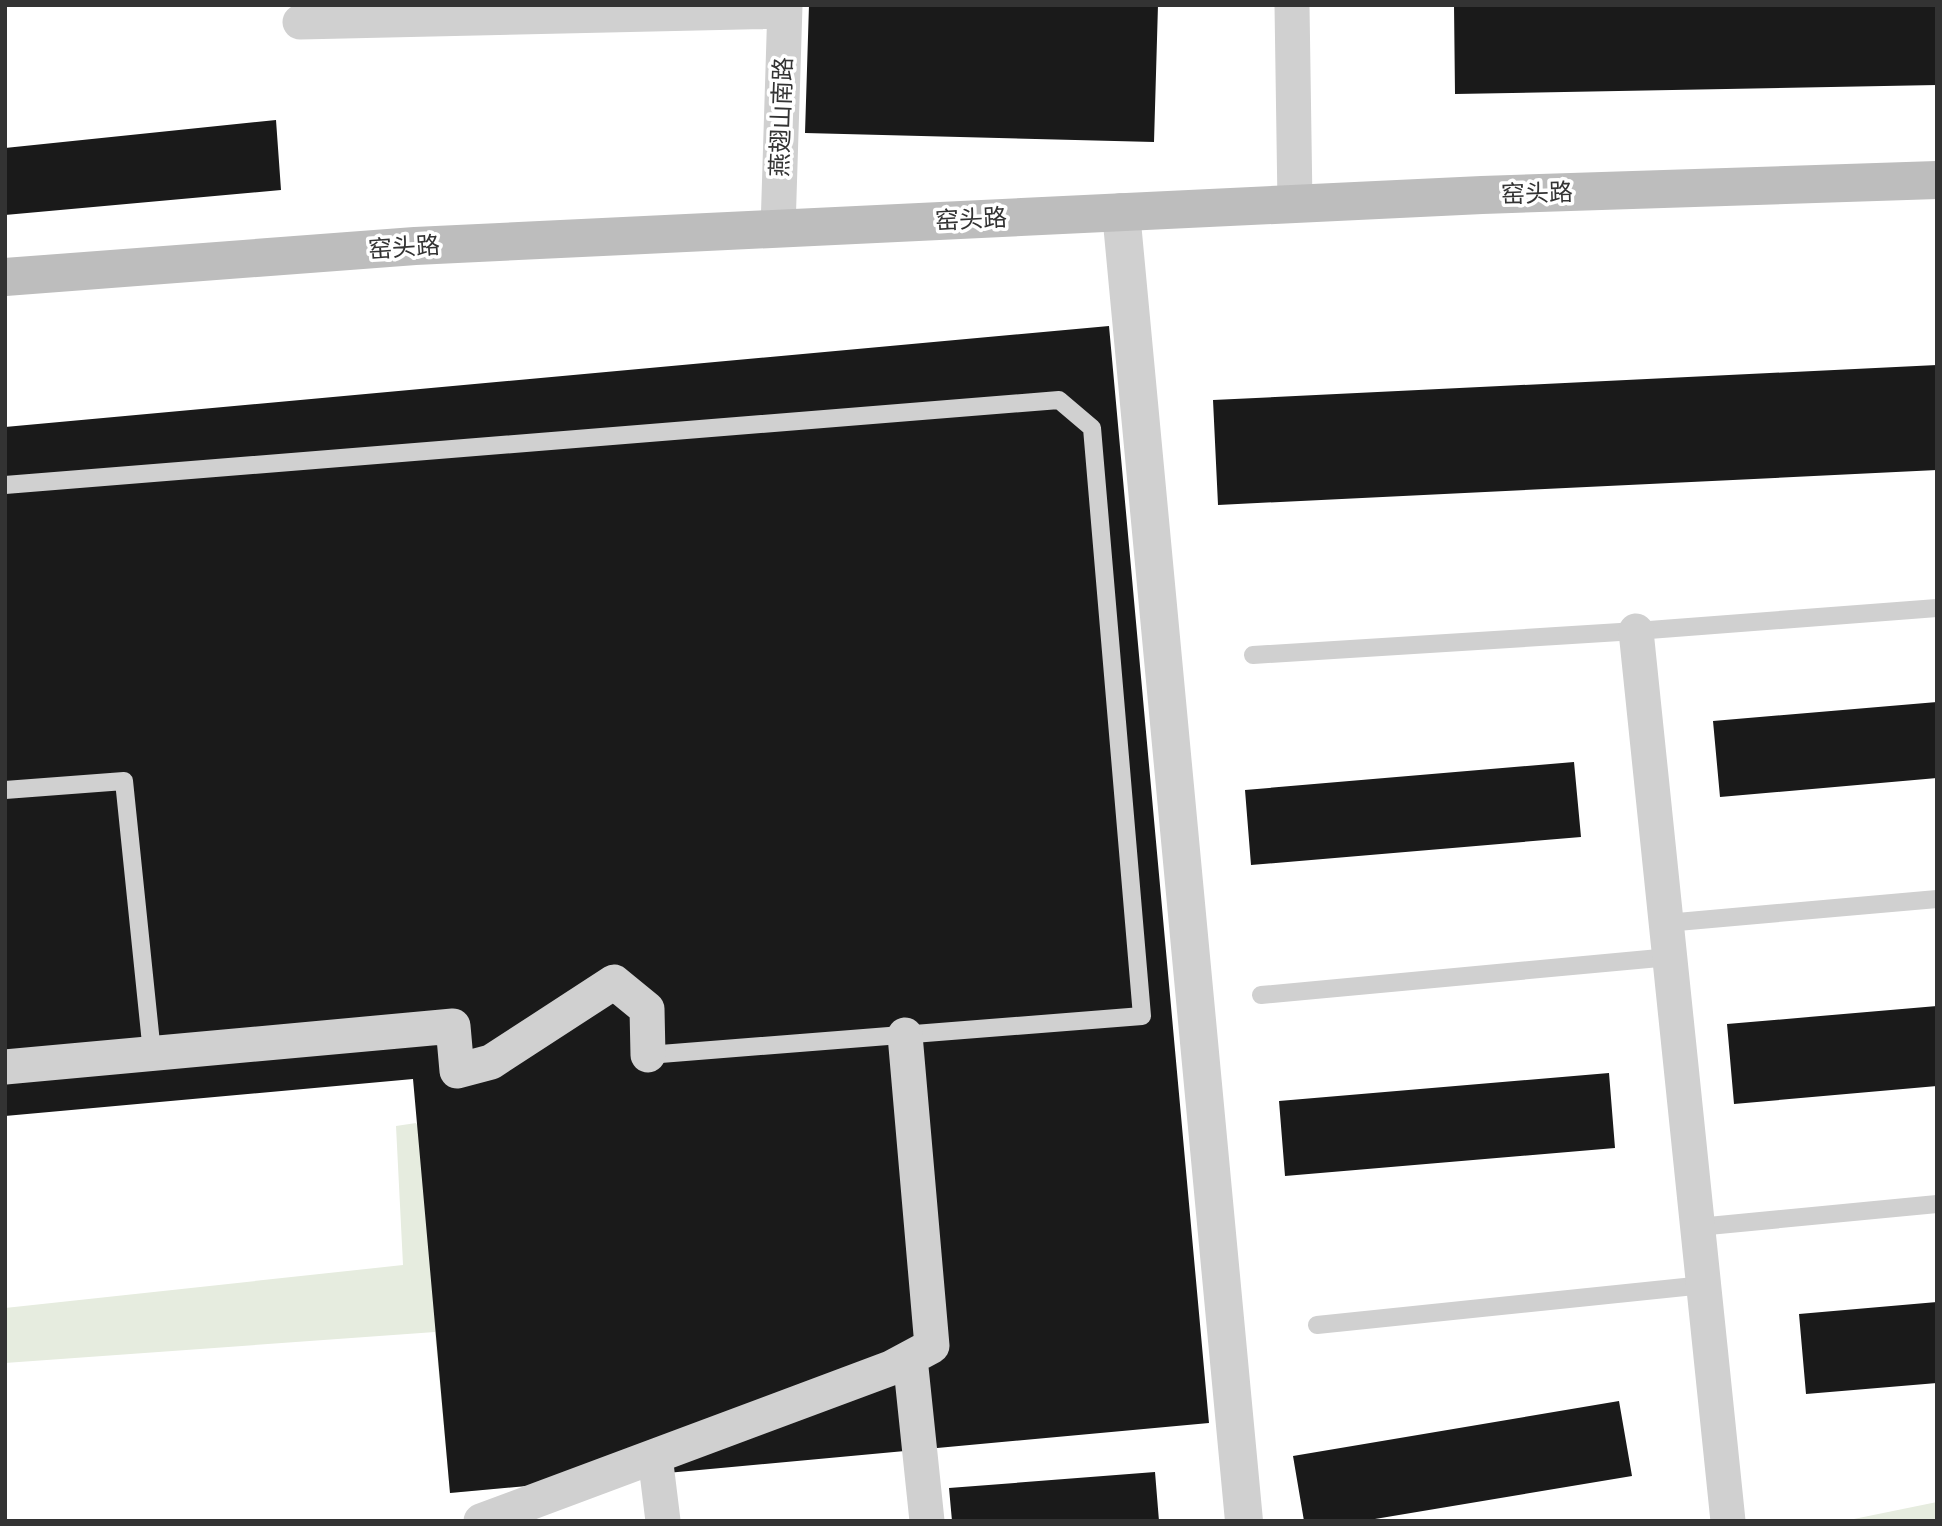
<svg xmlns="http://www.w3.org/2000/svg" width="1942" height="1526" font-family="Ubuntu,'Noto Sans SC',sans-serif">
<style>
.green{fill:#e6ecdf}
.building{fill:#1a1a1a}
.lines{fill:none;stroke-linecap:round;stroke-linejoin:round}
.service{stroke:#d0d0d0;stroke-width:18}
.minor{stroke:#d0d0d0;stroke-width:35}
.tertiary{stroke:#d0d0d0;stroke-width:38}
.secondary{stroke:#bdbdbd;stroke-width:38}
.labels{text-anchor:middle;dominant-baseline:central;stroke-width:7;stroke-linejoin:round;paint-order:stroke}
.street-label{font-size:24px;fill:#333;stroke:#fff}
</style>
<rect width="100%" height="100%" fill="#fff"/>
<path class="green" d="M416 1123 524 1304 544 1484 450 1493 435 1332 5 1363V1308L403 1265 396 1126Z
M1937 1502V1521H1844Z"/>
<path class="building" d="M809 5H1158L1154 142 805 133Z
M1454 5H1937V85L1455 94Z
M276 120 281 190 5 215V148Z
M1109 326 1209 1423 450 1493 413 1079 5 1116V427Z
M1937 365V470L1218 505 1213 400Z
M1937 702V778L1720 797 1713 721Z
M1574 762 1581 837 1251 865 1245 790Z
M1937 1006V1086L1734 1104 1727 1024Z
M1609 1073 1615 1148 1285 1176 1279 1101Z
M1937 1302V1383L1806 1394 1799 1314Z
M1619 1401 1632 1476 1363 1521H1304L1293 1456Z
M1155 1472 1159 1521H952L949 1488Z"/>
<g class="lines">
<path class="service" d="M5 485 1059 400 1092 428 1142 1016 648 1055
M1253 655 1636 631 1937 608
M5 790 124 781 152 1053
M1666 923 1937 899
M1261 995 1670 957
M1698 1227 1937 1204
M1317 1325 1704 1285"/>
<path class="minor" d="M1292 5 1295 204
M300 22 784 11
M778 229 785 5
M1636 631 1728 1521
M5 1067 453 1026 457 1071 491 1062 614 982 647 1009 648 1055
M910 1358 927 1521
M655 1456 663 1521
M481 1521 891 1368 932 1346 905 1035"/>
<path class="tertiary" d="M1121 212 1244 1521"/>
<path class="secondary" d="M5 277 415 246 1482 195 1937 180"/>
</g>
<g class="labels">
<g class="street-label">
<text transform="translate(781 117) rotate(-88)">燕翅山南路</text>
<text transform="translate(1537 193) rotate(-2)">窑头路</text>
<text transform="translate(971 219) rotate(-3)">窑头路</text>
<text transform="translate(404 247) rotate(-4)">窑头路</text>
</g>
</g>
<rect width="1942" height="1526" fill="none" stroke="#333333" stroke-width="14"/>
</svg>
